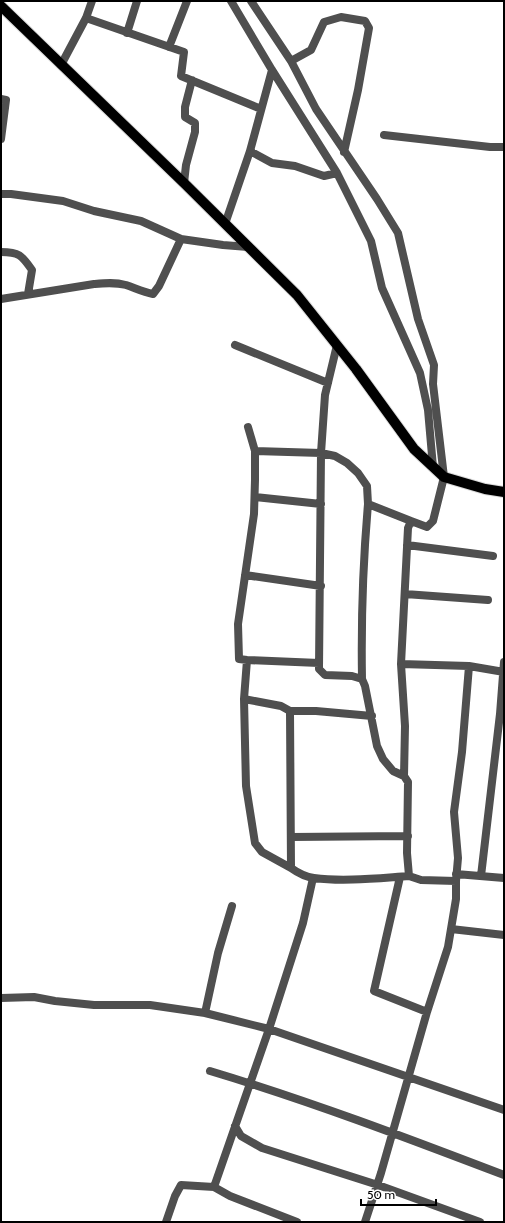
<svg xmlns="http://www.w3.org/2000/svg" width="505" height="1223" font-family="Cabin,sans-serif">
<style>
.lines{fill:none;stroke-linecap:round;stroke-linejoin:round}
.primary-casing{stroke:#dbdbdb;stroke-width:12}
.minor{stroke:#4f4f4f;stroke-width:8}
.primary{stroke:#000;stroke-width:10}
</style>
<rect width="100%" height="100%" fill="#fff"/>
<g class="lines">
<defs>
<path id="primary" d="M1 6 184 183 297 295 356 369 414 449 444 477 485 489 504 492"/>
</defs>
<use href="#primary" class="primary-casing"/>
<path class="minor" d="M231 1 272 70 337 173 371 241 382 288 420 373 428 410 433 467
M251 1 291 61 316 109 377 199 398 233 418 319 434 365 433 384 444 477 433 521 427 527 411 521 408 528 401 664 469 666 504 672
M86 18 184 52 181 76 261 109
M127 33 137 1
M169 47 187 1
M291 61 311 50 324 22 341 17 365 21 369 28 358 90 344 152
M61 65 86 18 92 1
M1 99 6 100 1 139
M384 135 490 147H504
M250 151 272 163 295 166 324 176 337 173
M184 183 186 165 195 132V123L185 117V107L192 80
M1 194H11L63 201 94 211 141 221 181 239
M225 224 250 151 272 70
M1 252C20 252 22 256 32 270L28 294
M1 299 94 284C105 283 115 282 126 285 135 288 143 292 153 294L159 286 181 239 223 245 248 247
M235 345 328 383
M337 345 325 395 321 453 319 669 325 675 352 676 362 679 365 686 377 746 383 759 393 771 404 776 408 782 407 853 409 876 421 880 456 881V899L448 947 427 1012 381 1173 365 1222
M248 427 255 451V480L254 514 238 624 239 659 247 660 319 663
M255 451 321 453 335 456 347 463 358 473 367 486 368 504
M255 497 321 504
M407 545 493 556
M245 575 321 586
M405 594 488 600
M247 660 244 699 246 786 255 843 262 852 291 868
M401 664 405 726 404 776
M362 679C361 620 363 562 368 504L411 521
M244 699 281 706 290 711 291 868C298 873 306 877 314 878 344 882 379 878 409 876
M290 711H316L372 716
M291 837 408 836
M456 874 504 878
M481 876 500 714 504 662
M400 877 374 991 427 1012
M456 881 458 858 454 812 462 752 469 666
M451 929 504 935
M1 998 34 997 55 1001 94 1005H150L205 1013 269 1029 303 923 313 878
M205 1013 218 953 232 906
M210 1071C310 1101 407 1138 504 1175
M235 1126 241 1136 262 1148 378 1185 480 1222
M214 1187 230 1196 297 1222
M166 1222 175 1196 181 1185 214 1187 269 1029 504 1110"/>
<use href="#primary" class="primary"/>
</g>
<rect width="505" height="1223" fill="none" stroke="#000000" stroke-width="4"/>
<path d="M361 1199v6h75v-6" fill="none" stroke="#000000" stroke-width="2"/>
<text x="367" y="1199" font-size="12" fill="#000000" stroke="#ffffff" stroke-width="3" paint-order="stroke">50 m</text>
</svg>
